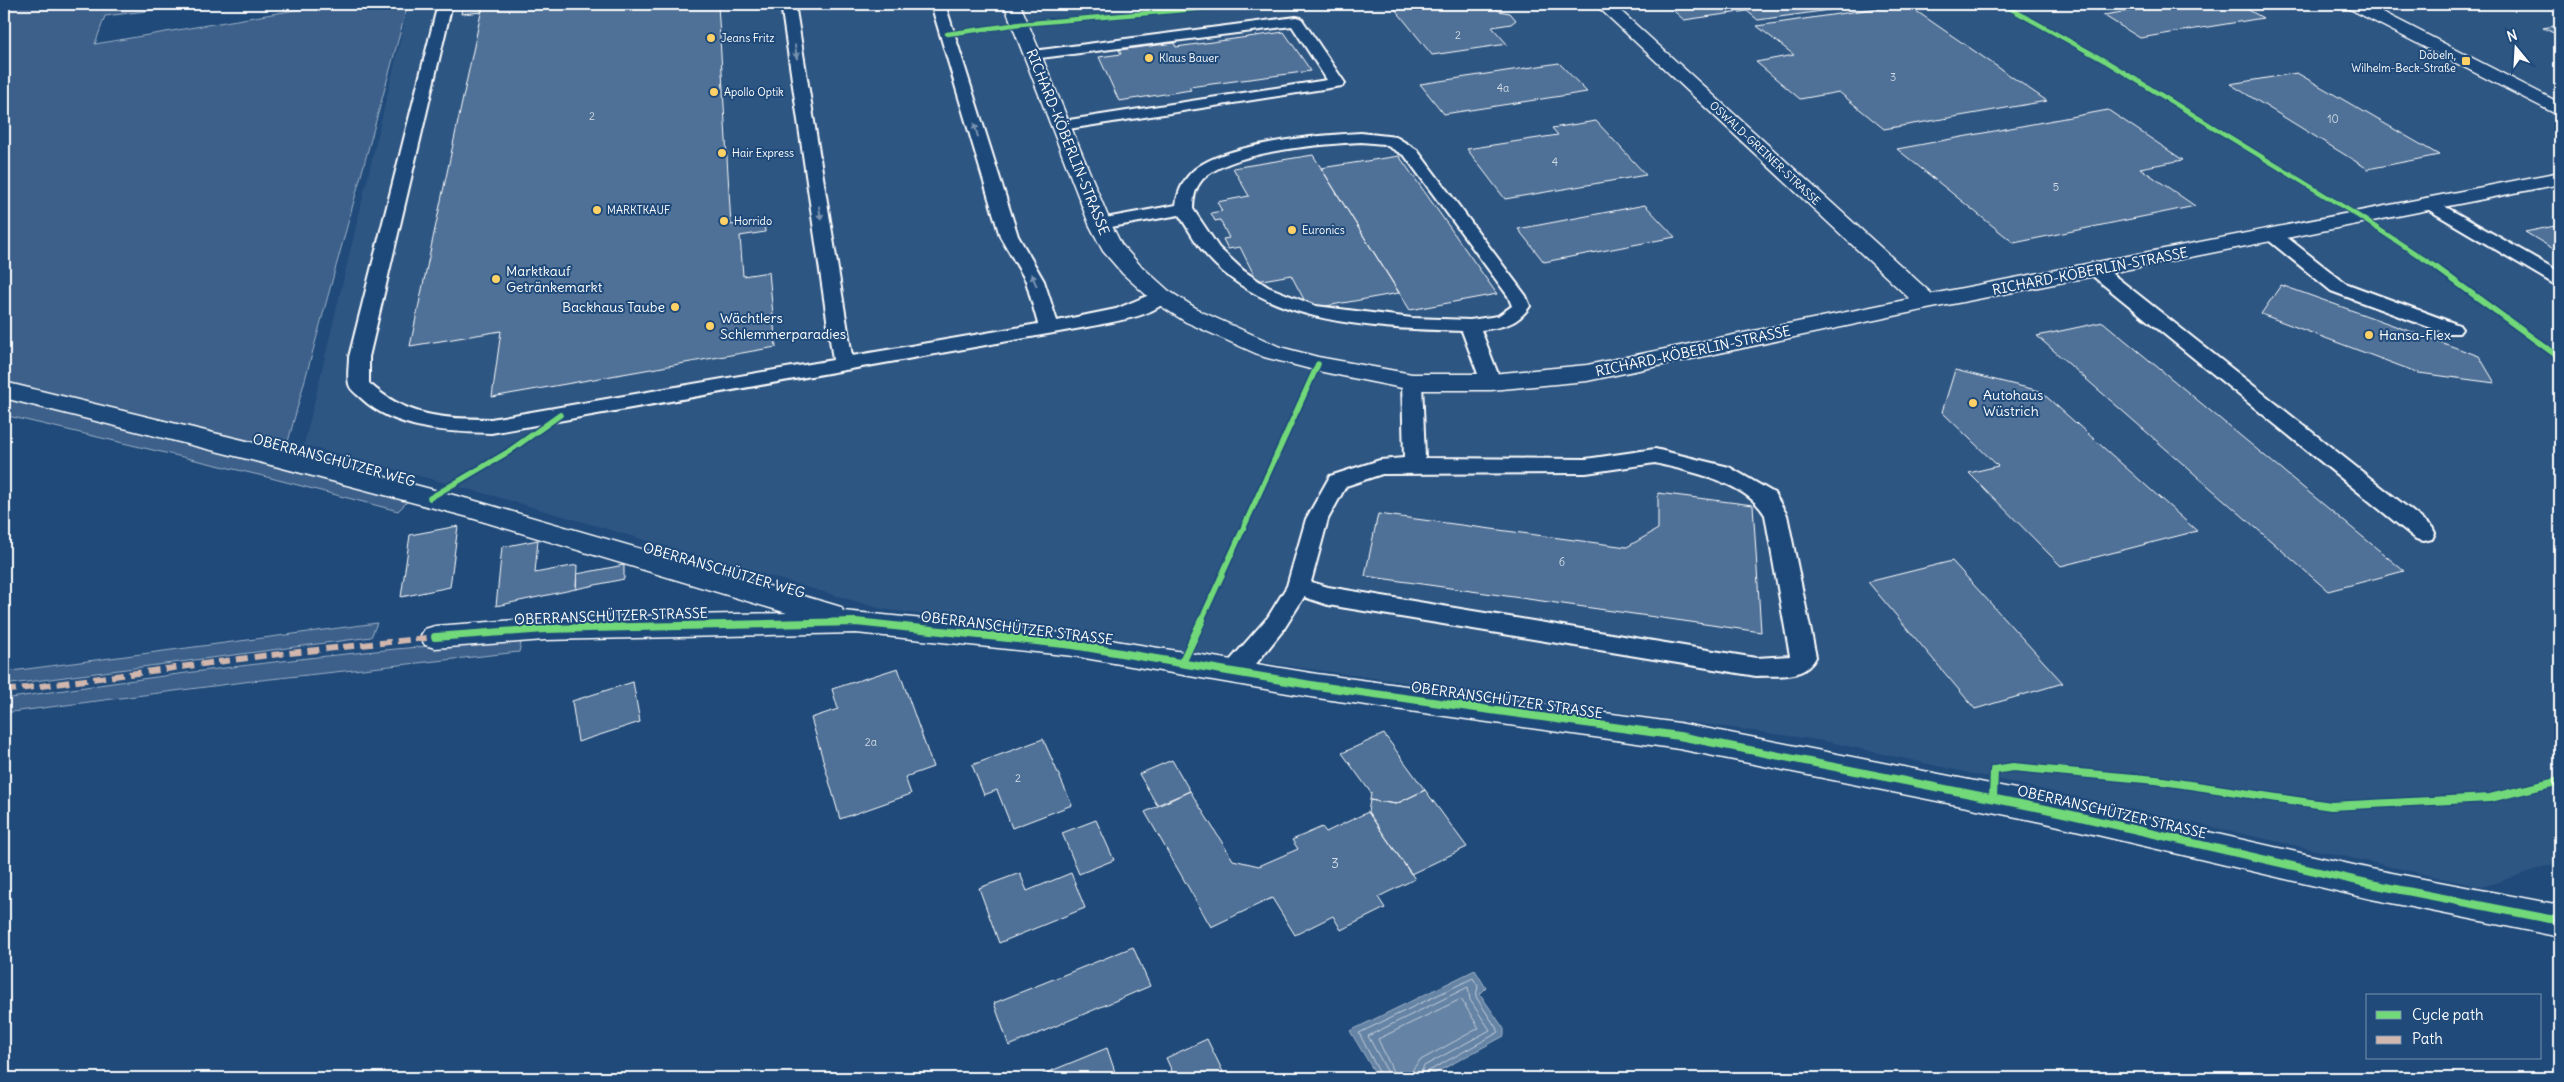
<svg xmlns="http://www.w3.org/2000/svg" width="2564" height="1082" font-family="Delius,sans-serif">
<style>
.built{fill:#2e5683}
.green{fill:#3c618b;stroke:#9eb0c5}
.water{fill:#6583a4;stroke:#a3b5c8}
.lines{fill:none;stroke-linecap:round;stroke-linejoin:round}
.shore{stroke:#c1cddb;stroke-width:1}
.building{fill:#507197;stroke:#fff}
.service-casing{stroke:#fff;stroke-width:4}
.minor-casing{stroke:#fff;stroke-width:3}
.service{fill:#1f4a7a;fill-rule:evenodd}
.minor{fill:#1f4a7a;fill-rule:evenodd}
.quiet{stroke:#d1b7ad;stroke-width:6;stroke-dasharray:12 6;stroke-linecap:butt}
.cycleway-far2-casing{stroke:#1f4a7a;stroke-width:7}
.cycleway-far1-casing{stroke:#1f4a7a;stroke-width:9}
.cycleway-casing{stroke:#1f4a7a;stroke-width:11}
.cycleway-far2{stroke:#71d979;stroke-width:4.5}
.cycleway-far1{stroke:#71d979;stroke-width:5.5}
.cycleway{stroke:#71d979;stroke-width:8}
.oneway{fill:#7992af}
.poi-dot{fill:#ffd166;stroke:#1f4a7a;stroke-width:2}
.labels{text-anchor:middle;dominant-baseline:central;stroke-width:4;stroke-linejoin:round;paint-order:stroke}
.number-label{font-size:11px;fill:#d3dce5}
.far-poi-label{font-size:11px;fill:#fff;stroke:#1f4a7a;text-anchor:start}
.far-street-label{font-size:11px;fill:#fff;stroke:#1f4a7a}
.street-label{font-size:14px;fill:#fff;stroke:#1f4a7a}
.poi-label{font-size:14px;fill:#fff;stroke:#1f4a7a;text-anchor:start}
.near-number-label{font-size:14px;fill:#d3dce5}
</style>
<rect width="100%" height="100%" fill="#1f4a7a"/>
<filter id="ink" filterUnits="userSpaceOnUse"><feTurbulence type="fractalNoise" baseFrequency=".02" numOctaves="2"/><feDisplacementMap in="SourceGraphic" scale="10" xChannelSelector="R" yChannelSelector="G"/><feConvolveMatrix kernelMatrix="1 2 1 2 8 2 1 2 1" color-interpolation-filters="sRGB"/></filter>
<g filter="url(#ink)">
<path class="built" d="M409 4H2560V862L2482 887 1825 741 882 609 494 496 304 445Z"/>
<path class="green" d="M4 4H204L105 16 95 44 331 4H408L286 449 4 382Z
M4 398 408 501 398 511 259 475 4 415Z
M377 623 371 637 4 685V672Z
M522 639 519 652 252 681 4 713V699C175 673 349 650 522 639Z"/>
<path class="water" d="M1475 970 1486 988 1480 994 1504 1029V1036L1426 1078H1378L1350 1031Z"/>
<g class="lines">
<path class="shore" d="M1382 1078 1359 1033 1473 978 1478 986 1476 997 1499 1032 1427 1072 1425 1078
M1388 1078 1387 1071 1368 1036 1468 987 1470 1000 1490 1030 1424 1066 1418 1078
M1396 1078 1378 1039 1461 999 1479 1028 1419 1061 1413 1069 1411 1078"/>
</g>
<path class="building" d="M463 4H483L482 12 461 14Z
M483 4H718L731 225 764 220 765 232 740 236 743 276 769 272 776 347 492 397 501 331 410 346Z
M1391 4H1492L1499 11 1510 13 1516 20 1511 24 1492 27 1507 44 1432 55Z
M1666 4H1872L1758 20 1747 11 1684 20Z
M1906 4 2047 101 1884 129 1839 92 1800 99 1756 62 1794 55 1757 26Z
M2176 4H2238L2263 18 2140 38 2103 15Z
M2560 25V36L2543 28Z
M1284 32 1311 71 1189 87 1191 90 1119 101 1099 57 1121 54 1119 50 1174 43 1176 47Z
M1559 63 1587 92 1444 114 1420 84Z
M2297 73 2439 155 2368 169 2230 84Z
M2108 110 2183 160 2140 168 2195 206 2014 243 1897 149Z
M1596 121 1646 175 1505 199 1467 149 1558 135 1552 128Z
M1313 155 1399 293 1309 309 1291 275 1257 281 1240 247 1228 249 1223 239 1229 238 1220 220 1215 221 1211 213 1222 211 1217 202 1249 196 1233 168Z
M1399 156 1497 294 1410 310 1321 168Z
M1645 205 1675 237 1544 262 1518 229Z
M2560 225V253L2525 232Z
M2281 285 2479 356 2495 383 2419 373 2261 314Z
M2103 322 2404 571 2328 591 2037 336Z
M1955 370 2040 391 2197 531 2061 566 1969 473 1998 466 1942 412Z
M1658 493 1753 505 1761 632 1365 576 1378 514 1627 547 1658 529Z
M458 526 450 587 401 597 410 535Z
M538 540 535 573 577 565 576 589 496 606 502 547Z
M1952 561 2063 683 1975 709 1868 582Z
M624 565V579L576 589 577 574Z
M898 668 933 767 905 777 911 794 840 819 811 718 838 709 832 689Z
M633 682 640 722 578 742 572 701Z
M1384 734 1425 790 1396 804 1370 800 1371 793 1342 753Z
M1043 739 1072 805 1012 828 997 790 984 795 972 765Z
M1172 760 1190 791 1157 805 1139 774Z
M1425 790 1467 847 1411 874 1368 812 1370 800 1396 804Z
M1190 791 1233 860 1259 866 1298 849 1292 840 1322 827 1326 832 1368 812 1415 879 1378 897 1385 908 1341 930 1333 916 1295 935 1272 898 1211 927 1145 812Z
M1096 820 1114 860 1079 874 1062 833Z
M1020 873 1027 891 1071 873 1085 908 999 943 979 888Z
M1133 947 1150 986 1009 1046 994 1003Z
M1207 1039 1226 1078H1175L1166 1058Z
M1107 1048 1117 1078H1034Z"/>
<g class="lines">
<defs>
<path id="service" d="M438 4H452L369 357V383C406 417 443 419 491 419L833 360 781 4H795L852 356 1038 324 1026 281 1000 236 931 4H945L1018 236 1044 281 1057 321 1116 309 1161 290 1168 292 1170 296C1157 316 1120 320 1098 325L491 433C447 432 395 430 361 398 357 394 350 390 349 384 347 376 349 365 349 357Z
M1296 17 1301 18 1345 83 1342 86 1062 130 1054 125 1056 122 1327 80 1292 26 1033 59 1026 55 1033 51Z
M1361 133 1396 137 1417 150 1526 296 1530 306C1517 325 1503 327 1481 330L1501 382 1498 386 1491 388 1484 386 1481 382 1462 331C1376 328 1269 326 1207 256 1196 244 1188 228 1179 215L1100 229 1094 228 1091 224 1094 220 1100 219 1176 205C1178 191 1184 178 1195 169 1228 143 1319 135 1361 133ZM1361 142 1384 144 1405 156 1508 296 1512 306 1498 316 1470 320 1412 318 1316 306 1268 287 1244 271 1219 248 1193 209C1193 199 1195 188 1202 180 1229 151 1322 144 1361 142Z
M2430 198 2560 272V285L2554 284 2424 207 2421 203 2424 199Z
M2273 230 2279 231 2345 283 2459 325 2462 329 2459 333H2445L2331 291 2267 239 2264 235 2267 231Z
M2095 264 2101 265 2432 527 2435 533 2432 539 2424 541 2416 539 2089 273 2086 269 2089 265Z
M1412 376 1419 378 1422 382 1425 458 1586 459 1655 449 1729 467 1774 493 1787 515 1816 657C1804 680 1779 675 1756 676L1328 605 1304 597 1284 629 1244 679 1235 682 1226 679 1223 672 1226 665 1268 617 1287 586 1306 519 1330 476 1380 460 1404 458 1402 382 1405 378ZM1655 463C1691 472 1745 481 1765 515L1790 656 1756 658 1328 587 1311 582 1328 519 1346 486 1382 474 1586 473Z"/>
<path id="minor" d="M1004 4H1020L1111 224 1121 244 1139 264 1169 291 1202 312 1280 347 1318 357 1412 374H1491L1587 365 1910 299 1595 4H1613L1932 294 2560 172V184L1927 309 1587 381 1491 390H1412L1318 371 1264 357 1186 322 1153 301 1123 274 1103 251 1089 224Z
M2346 4H2367L2560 103V116L2348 8Z
M4 382 275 448 472 500 831 604 841 607 843 611 1073 634 1317 674 1679 723 2046 795 2371 869 2560 905V937L2371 899 2046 823 1679 749 1317 698 1073 656 856 633 545 640 435 648 425 645 420 637 425 629 435 626 545 618 787 613 468 517 275 466 4 398Z"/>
</defs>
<use href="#service" class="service-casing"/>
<use href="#minor" class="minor-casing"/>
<use href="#service" class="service"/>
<use href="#minor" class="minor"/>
<path class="quiet" d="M4 691 262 656 435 637"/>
<defs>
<path id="cycleway-far2" d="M2002 4 2107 62 2360 217 2439 269
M947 34 1020 24 1254 4"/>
<path id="cycleway-far1" d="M2437 268 2560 358
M430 498 508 452 560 415
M1201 621 1318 364"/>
<path id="cycleway" d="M435 637 545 629 856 622 1073 645 1317 686 1679 736 2046 809 2371 884 2560 921
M1182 663 1202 620
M1993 798 1994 770 2013 767 2156 780 2331 806 2490 798 2560 781"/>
</defs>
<use href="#cycleway-far2" class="cycleway-far2-casing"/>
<use href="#cycleway-far1" class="cycleway-far1-casing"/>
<use href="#cycleway" class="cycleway-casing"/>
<use href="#cycleway-far2" class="cycleway-far2"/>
<use href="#cycleway-far1" class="cycleway-far1"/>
<use href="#cycleway" class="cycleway"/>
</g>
<defs><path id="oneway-solid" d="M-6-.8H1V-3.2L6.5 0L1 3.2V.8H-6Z" transform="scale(1.25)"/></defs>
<g class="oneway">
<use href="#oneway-solid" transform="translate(796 52) rotate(81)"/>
<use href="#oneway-solid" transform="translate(976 130) rotate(-106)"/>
<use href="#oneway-solid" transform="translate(820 213) rotate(82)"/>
<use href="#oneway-solid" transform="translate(1034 280) rotate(-114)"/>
</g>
</g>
<g class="poi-dot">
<circle cx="711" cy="38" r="5"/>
<circle cx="1149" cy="58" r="5"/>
<rect x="2461" y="56" width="10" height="10" rx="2.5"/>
<circle cx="714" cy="92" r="5"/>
<circle cx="722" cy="153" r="5"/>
<circle cx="597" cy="210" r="5"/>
<circle cx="724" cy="221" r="5"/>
<circle cx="1292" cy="230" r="5"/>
<circle cx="496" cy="279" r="5"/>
<circle cx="675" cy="307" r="5"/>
<circle cx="710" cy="326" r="5"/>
<circle cx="2369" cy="335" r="5"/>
<circle cx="1973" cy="403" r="5"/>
</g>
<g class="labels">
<g class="number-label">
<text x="1458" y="35">2</text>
<text x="1893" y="77">3</text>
<text x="1503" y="88">4a</text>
<text x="592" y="116">2</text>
<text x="2333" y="119">10</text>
<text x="1555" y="162">4</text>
<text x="2056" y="187">5</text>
<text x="1562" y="562">6</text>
<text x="871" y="742">2a</text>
<text x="1018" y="778">2</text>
</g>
<g class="far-poi-label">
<text x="721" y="38">Jeans Fritz</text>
<text x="2456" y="55" text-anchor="end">Döbeln,<tspan x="2456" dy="13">Wilhelm-Beck-Straße</tspan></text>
<text x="1159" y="58">Klaus Bauer</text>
<text x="724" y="92">Apollo Optik</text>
<text x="732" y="153">Hair Express</text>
<text x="607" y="210">MARKTKAUF</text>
<text x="734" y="221">Horrido</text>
<text x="1302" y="230">Euronics</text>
</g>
<g class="far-street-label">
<text transform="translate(1765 153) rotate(43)">OSWALD-GREINER-STRASSE</text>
</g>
<g class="street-label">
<text transform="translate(1068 142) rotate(68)">RICHARD-KÖBERLIN-STRASSE</text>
<text transform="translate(2090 271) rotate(-11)">RICHARD-KÖBERLIN-STRASSE</text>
<text transform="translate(1693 351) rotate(-12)">RICHARD-KÖBERLIN-STRASSE</text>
<text transform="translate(334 460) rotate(15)">OBERRANSCHÜTZER WEG</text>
<text transform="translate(724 570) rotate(16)">OBERRANSCHÜTZER WEG</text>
<text transform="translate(611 616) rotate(-2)">OBERRANSCHÜTZER STRASSE</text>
<text transform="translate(1017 628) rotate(7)">OBERRANSCHÜTZER STRASSE</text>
<text transform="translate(1507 700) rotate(8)">OBERRANSCHÜTZER STRASSE</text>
<text transform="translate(2112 812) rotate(13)">OBERRANSCHÜTZER STRASSE</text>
</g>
<g class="poi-label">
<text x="506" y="271">Marktkauf<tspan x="506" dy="16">Getränkemarkt</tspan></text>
<text x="665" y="307" text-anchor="end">Backhaus Taube</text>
<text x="720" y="318">Wächtlers<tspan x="720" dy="16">Schlemmerparadies</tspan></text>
<text x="2379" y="335">Hansa-Flex</text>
<text x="1983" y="395">Autohaus<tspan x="1983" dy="16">Wüstrich</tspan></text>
</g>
<g class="near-number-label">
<text x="1335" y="863">3</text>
</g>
</g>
<rect width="2564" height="1082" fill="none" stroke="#1f4a7a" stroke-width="20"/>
<rect x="10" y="10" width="2544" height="1062" fill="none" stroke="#fff" stroke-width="2" filter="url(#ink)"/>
<rect x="2366" y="994" width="175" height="65" fill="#1f4a7a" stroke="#7992af"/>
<rect x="2376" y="1011" width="25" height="8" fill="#71d979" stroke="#7992af"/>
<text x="2412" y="1020" font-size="15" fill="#ffffff">Cycle path</text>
<rect x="2376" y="1036" width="25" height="8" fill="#d1b7ad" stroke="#7992af"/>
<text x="2412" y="1044" font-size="15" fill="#ffffff">Path</text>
<g transform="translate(2516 48) rotate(342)" stroke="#1f4a7a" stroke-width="4" paint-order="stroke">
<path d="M0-4L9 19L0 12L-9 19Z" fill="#ffffff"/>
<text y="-8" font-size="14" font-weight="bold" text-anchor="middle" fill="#ffffff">N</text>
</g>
</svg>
